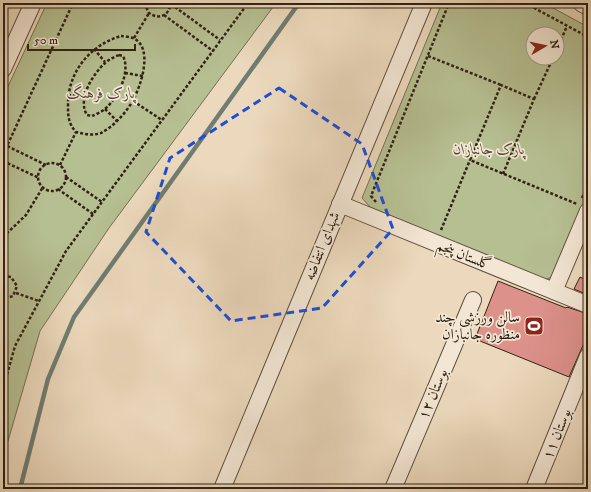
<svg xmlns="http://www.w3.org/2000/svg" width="591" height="492" font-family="'IM FELL DW Pica',Amiri,serif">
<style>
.green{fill:#b6bf92;stroke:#737052;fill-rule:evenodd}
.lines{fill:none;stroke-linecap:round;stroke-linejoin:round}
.stream{stroke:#6f7d72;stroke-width:4.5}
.building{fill:#dd918b;stroke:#302213}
.minor-casing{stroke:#5f503e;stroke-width:18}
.path{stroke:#302213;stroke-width:2.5;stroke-dasharray:3 2;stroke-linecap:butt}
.minor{stroke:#f3e6d4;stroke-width:16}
.marked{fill:none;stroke:#1d4ed8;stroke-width:3;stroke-dasharray:8 5;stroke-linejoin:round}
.labels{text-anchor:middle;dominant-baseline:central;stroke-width:3.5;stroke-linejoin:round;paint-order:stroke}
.park-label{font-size:15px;font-style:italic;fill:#524933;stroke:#f3e6d4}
.street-label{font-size:15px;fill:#302213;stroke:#f3e6d4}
.poi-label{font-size:15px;fill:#302213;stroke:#f3e6d4;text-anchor:end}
</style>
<rect width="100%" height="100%" fill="#ecd9bd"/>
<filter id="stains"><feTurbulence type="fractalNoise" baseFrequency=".005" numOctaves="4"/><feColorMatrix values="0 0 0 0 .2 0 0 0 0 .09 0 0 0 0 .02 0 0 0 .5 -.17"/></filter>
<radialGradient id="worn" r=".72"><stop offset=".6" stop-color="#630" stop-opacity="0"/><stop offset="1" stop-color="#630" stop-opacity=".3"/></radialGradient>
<g class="green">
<path d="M47,3H276L109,228L40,331L3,458V97Z"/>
<path d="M442,3H544L588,27V195L553,277L543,280L370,207L362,198ZM533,34H557V58H533Z"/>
</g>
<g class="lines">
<path class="stream" d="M20,489L48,379L74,317L299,3"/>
</g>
<g class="building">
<path d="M580,277L588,281V295L574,289Z"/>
<path d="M498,281L566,308L567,307L588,314V334L569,377L475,339Z"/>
</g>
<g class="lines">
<defs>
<g id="minor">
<path d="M581,3L588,7"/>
<path d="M3,69L33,3"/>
<path d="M340,204L588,305"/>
<path d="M554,291L588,211"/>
<path d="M222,489L424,3"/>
<path d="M393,489L473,300"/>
<path d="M534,489L588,356"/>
</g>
</defs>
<use href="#minor" class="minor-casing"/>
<g class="path">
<path d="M144,3L149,13C159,20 169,16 171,3"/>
<path d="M525,3L588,37"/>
<path d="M171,4L220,40"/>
<path d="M164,15L213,51"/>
<path d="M121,36C124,36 129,37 133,38C154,47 141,86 133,100C127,112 113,127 101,133C93,136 84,134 76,132C68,123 68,116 68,104C68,72 90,45 121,36Z"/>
<path d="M134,38L149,13"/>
<path d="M94,49L105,62"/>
<path d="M557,49L567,26"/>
<path d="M119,55L123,56C131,72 118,97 106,108C102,112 96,114 92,116L87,115C77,99 93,74 105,63C108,60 114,57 119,55Z"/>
<path d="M428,56L501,85"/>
<path d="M125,73L143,76"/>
<path d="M68,95L85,96"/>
<path d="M534,99L553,58"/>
<path d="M133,101L162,120"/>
<path d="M105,109L117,121"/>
<path d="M3,161L39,178"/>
<circle cx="52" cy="177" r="14"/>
<path d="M46,165L7,146L73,3"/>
<path d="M60,165L76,132"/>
<path d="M503,174L534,99L501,85L470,160L577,204"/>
<path d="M66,177L102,202"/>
<path d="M58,189L93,214"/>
<path d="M582,198L588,184"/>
<path d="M376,202L371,196L449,3"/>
<path d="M441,230L470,160"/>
<path d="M3,237L26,215L43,187"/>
<path d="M3,276L11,277L17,286L13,296L3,299"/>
<path d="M16,293L39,301"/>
<path d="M3,389L15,346L66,251L248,3"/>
</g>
<use href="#minor" class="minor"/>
</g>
<path class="marked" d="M279,88L362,144L393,229L322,308L231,321L146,232L170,158Z"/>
<defs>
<symbol id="stadium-square" viewBox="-11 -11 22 22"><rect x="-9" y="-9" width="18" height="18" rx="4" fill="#8f2418" stroke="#f3e6d4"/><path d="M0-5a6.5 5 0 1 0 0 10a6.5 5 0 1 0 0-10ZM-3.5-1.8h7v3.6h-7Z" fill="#fff"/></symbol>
</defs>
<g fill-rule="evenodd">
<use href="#stadium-square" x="523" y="315" width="22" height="22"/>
</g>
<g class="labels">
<g class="park-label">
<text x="101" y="93">پارک فرهنگ</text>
<text x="489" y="149">پارک جانبازان</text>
</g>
<g class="street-label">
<text transform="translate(322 246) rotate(-68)">شهدای انتفاضه</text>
<text transform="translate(464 255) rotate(22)">گلستان پنجم</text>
<text transform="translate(433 394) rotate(-67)">بوستان ۱۲</text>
<text transform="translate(557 434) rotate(-68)">بوستان ۱۱</text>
</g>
<g class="poi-label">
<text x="520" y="317">سالن ورزشی چند<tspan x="520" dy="17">منظوره جانبازان</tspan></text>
</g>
</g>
<rect width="591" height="492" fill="none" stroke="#ecd9bd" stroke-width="16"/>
<rect x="4" y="4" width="583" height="484" fill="none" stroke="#302213" stroke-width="2"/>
<rect x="8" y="8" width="575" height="476" fill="none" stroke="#302213"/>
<g transform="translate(545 46) rotate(81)"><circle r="19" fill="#f3e6d4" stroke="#a59887"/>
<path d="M0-3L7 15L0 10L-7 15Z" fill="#8f2418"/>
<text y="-6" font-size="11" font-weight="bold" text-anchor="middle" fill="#302213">N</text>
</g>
<path d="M28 44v6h107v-6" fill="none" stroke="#302213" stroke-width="2"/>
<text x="34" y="44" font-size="12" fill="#302213" stroke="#f3e6d4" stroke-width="3" paint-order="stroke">50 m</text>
<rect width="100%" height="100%" filter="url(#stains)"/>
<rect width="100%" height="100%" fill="url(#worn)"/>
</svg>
